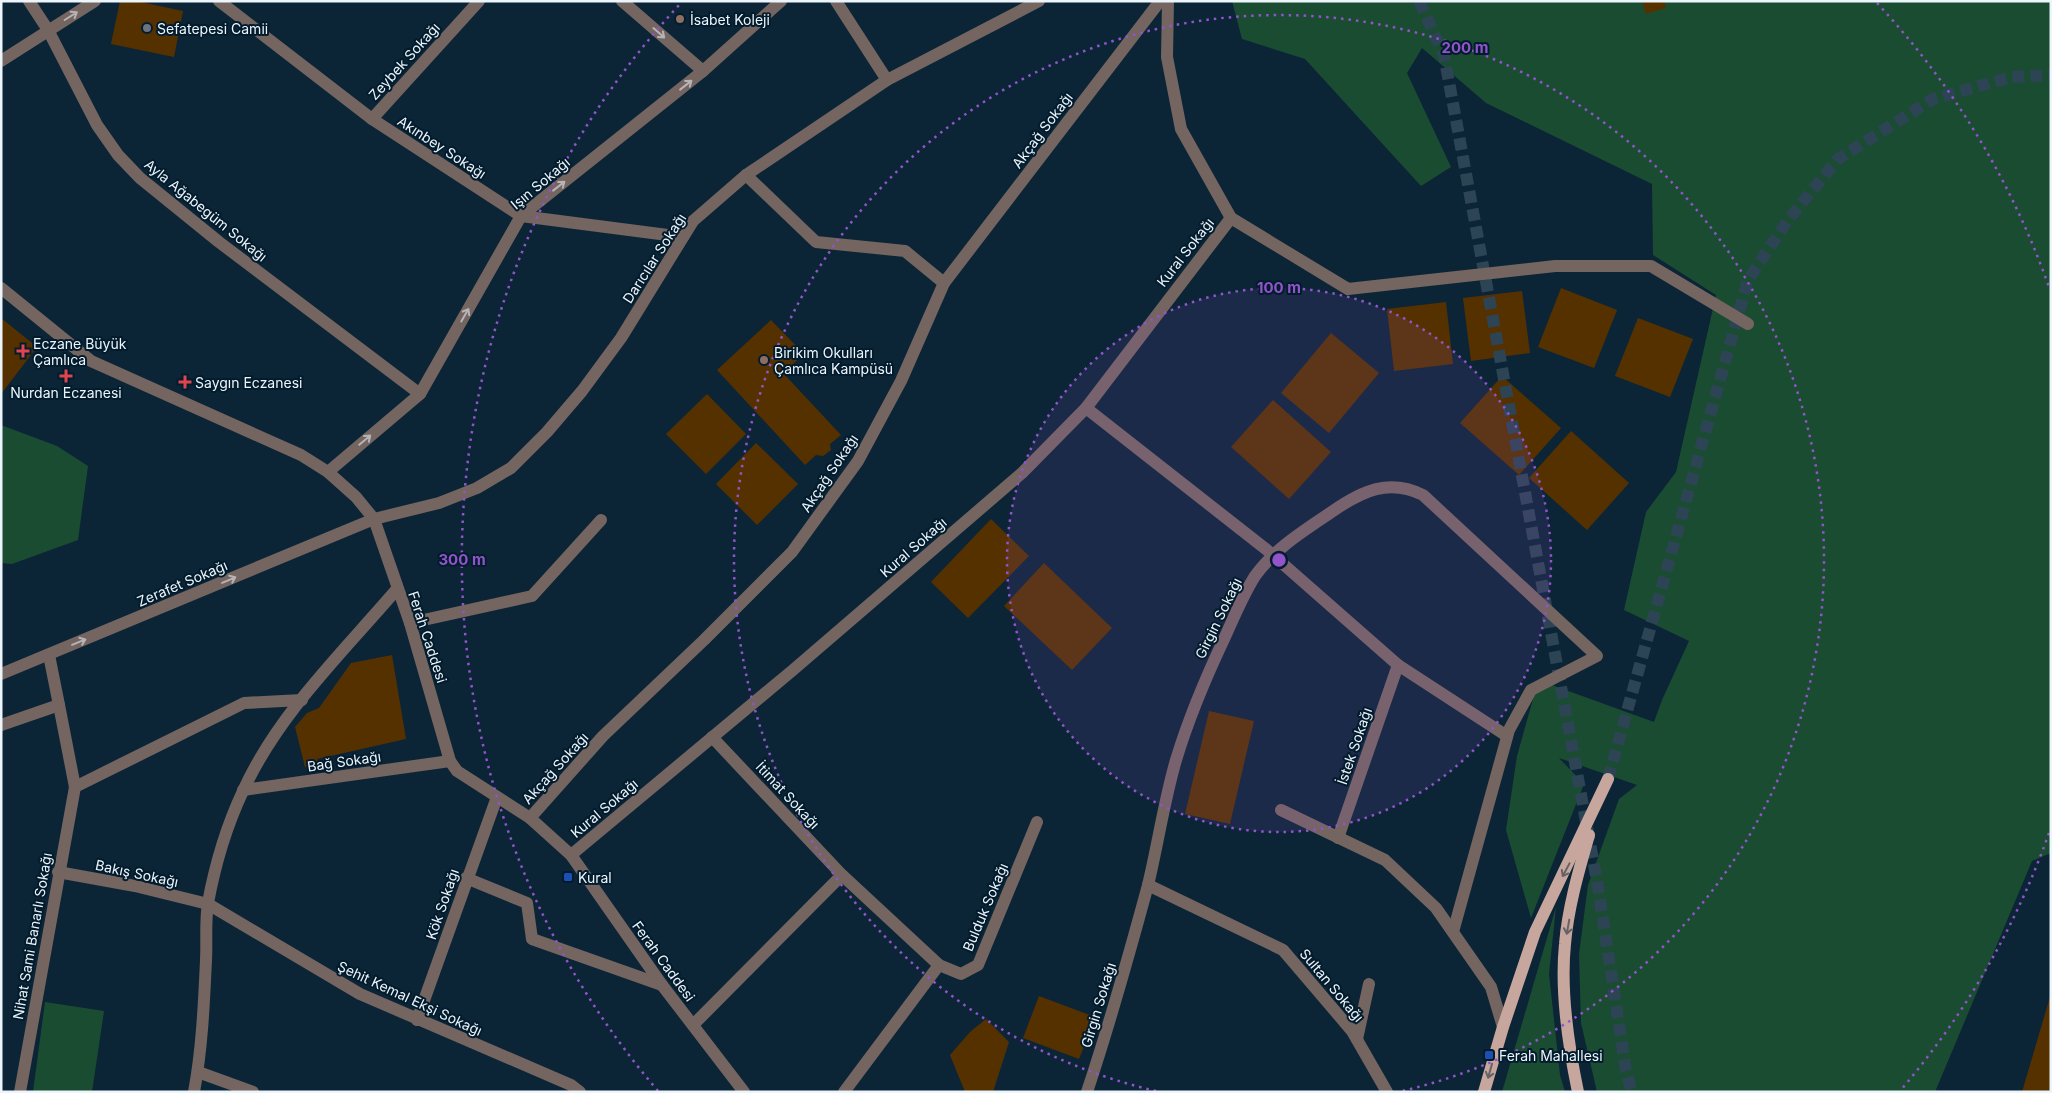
<svg xmlns="http://www.w3.org/2000/svg" width="2052" height="1093" font-family="Inter,sans-serif">
<style>
.green{fill:#1a4c32}
.building{fill:#563100}
.lines{fill:none;stroke-linecap:round;stroke-linejoin:round}
.major-tunnel{stroke:#2d4455;stroke-width:12;stroke-dasharray:12 6;stroke-linecap:butt}
.minor{stroke:#746560;stroke-width:12}
.major{stroke:#c7a79d;stroke-width:12}
.oneway{stroke:#b6b4b6}
.oneway2{stroke:#656265}
.ring{fill:none;stroke:#9254cb;stroke-width:2.5;stroke-dasharray:2.5 5}
.education-dot{fill:#8d6e63;stroke:#031c2d;stroke-width:2}
.worship-dot{fill:#6b7280;stroke:#031c2d;stroke-width:2}
.health-dot{fill:#e0444e;stroke:#031c2d;stroke-width:2}
.transit-dot{fill:#1a4fb4;stroke:#031c2d;stroke-width:2}
.labels{text-anchor:middle;dominant-baseline:central;stroke-width:4;stroke-linejoin:round;paint-order:stroke}
.poi-label{font-size:14px;fill:#ecf5fc;stroke:#031c2d;text-anchor:start}
.street-label{font-size:14px;fill:#ecf5fc;stroke:#031c2d}
.centre{fill:#9254cb;stroke:#031c2d;stroke-width:2.5}
.ring-label{font-size:15px;text-anchor:middle;font-weight:bold;fill:#9254cb;stroke:#031c2d;stroke-width:4;stroke-linejoin:round;paint-order:stroke}
</style>
<rect width="100%" height="100%" fill="#0b2537"/>
<g class="green">
<path d="M1232,1H2051V853L2032,861L1935,1092H1597L1581,1023L1579,954L1588,885L1619,799L1637,785L1559,758L1584,784L1531,918L1506,830L1517,756L1535,692L1549,684L1654,722L1662,700L1689,641L1624,610L1646,512L1676,472L1716,295L1653,255L1652,184L1486,103L1422,48L1407,73L1451,167L1421,186L1305,59L1242,39Z"/>
<path d="M1,425L57,446L88,466L78,540L12,564L1,563Z"/>
<path d="M1556,907L1549,974L1560,1075L1565,1092H1502Z"/>
<path d="M45,1002L104,1011L92,1092H33Z"/>
</g>
<g class="building">
<path d="M120,1H136L183,11L174,57L111,44Z"/>
<path d="M1642,1H1664L1666,8L1646,14Z"/>
<path d="M1561,288L1617,310L1594,368L1538,347Z"/>
<path d="M1522,291L1530,353L1471,361L1463,298Z"/>
<path d="M1446,302L1453,364L1394,371L1387,309Z"/>
<path d="M1,318L37,347L1,394Z"/>
<path d="M1638,318L1693,339L1670,397L1615,376Z"/>
<path d="M771,320L804,354L783,373L841,435L830,444L831,450L823,456L816,455L805,465L717,370Z"/>
<path d="M1331,333L1379,373L1329,433L1281,393Z"/>
<path d="M1502,376L1561,428L1519,475L1460,423Z"/>
<path d="M707,394L746,434L706,474L666,434Z"/>
<path d="M1273,400L1331,452L1289,499L1231,447Z"/>
<path d="M1571,431L1629,483L1587,530L1529,478Z"/>
<path d="M756,443L798,484L757,525L716,484Z"/>
<path d="M991,519L1029,556L968,618L931,582Z"/>
<path d="M1044,563L1112,628L1072,670L1004,606Z"/>
<path d="M392,655L406,739L317,759L319,763L305,767L295,727L307,713L319,708L351,663Z"/>
<path d="M1209,711L1254,721L1230,824L1185,814Z"/>
<path d="M1039,996L1095,1017L1079,1059L1023,1038Z"/>
<path d="M2050,997L2051,1092H2022Z"/>
<path d="M986,1019L1009,1042L993,1092H965L950,1055L970,1032Z"/>
</g>
<g class="lines">
<g class="major-tunnel">
<path d="M1419,1L1444,55L1597,881L1626,1071L1632,1092"/>
<path d="M1608,779L1748,280L1788,220L1838,159L1933,99L2012,77L2051,75"/>
</g>
<g class="minor">
<path d="M29,1L48,30L97,125L118,155L140,178L219,242L420,394"/>
<path d="M219,1L372,119L521,216L683,237"/>
<path d="M622,1L703,71"/>
<path d="M836,1L887,80"/>
<path d="M1168,1L1167,57L1181,129L1231,218L1348,289L1555,266H1651L1748,324"/>
<path d="M1,61L95,1"/>
<path d="M372,119L479,1"/>
<path d="M746,175L816,242L905,251L944,283"/>
<path d="M1,288L91,361L301,455L328,472L356,497L374,519L410,623L450,761L457,771L530,818L571,855L662,985L744,1092"/>
<path d="M1086,408L1267,550L1398,665L1507,736"/>
<path d="M328,472L420,394L521,216L703,71L781,1"/>
<path d="M410,623L532,596L601,520"/>
<path d="M1,674L374,519L439,503L477,488L511,468L547,432L582,391L621,338L693,221L746,175L887,80L1039,1"/>
<path d="M59,705L75,787"/>
<path d="M1,725L59,705L49,655"/>
<path d="M712,737L842,875"/>
<path d="M243,790L450,761"/>
<path d="M1281,810L1385,860L1436,908L1491,987L1503,1027"/>
<path d="M530,818L603,736L704,640L792,552L858,461L901,381L944,283L1160,1"/>
<path d="M1338,838L1398,665"/>
<path d="M571,855L793,670L1022,473L1086,408L1231,218"/>
<path d="M58,872L135,886L208,904L360,994L571,1085L580,1092"/>
<path d="M466,878L527,903L532,939L662,985"/>
<path d="M1148,885L1283,950L1352,1031L1387,1092"/>
<path d="M939,965L961,974L978,965L1037,822"/>
<path d="M417,1020L497,797"/>
<path d="M693,1025L842,875L939,965L844,1092"/>
<path d="M1357,1039L1369,984"/>
<path d="M198,1072L253,1092"/>
<path d="M20,1092L75,787L244,703L302,700"/>
<path d="M194,1092C202,1049 204,1004 206,960C207,941 205,921 208,903C215,865 227,825 243,791C278,714 343,652 397,589"/>
<path d="M1087,1092C1110,1023 1129,955 1148,885C1158,844 1164,801 1176,760C1189,717 1206,677 1225,637C1234,617 1243,595 1255,576C1275,548 1305,530 1333,511C1362,491 1389,478 1423,495L1597,656L1531,690L1509,730L1453,932"/>
</g>
<g class="major">
<path d="M1484,1092L1503,1027L1535,932L1608,779"/>
<path d="M1578,1092C1568,1044 1560,992 1565,944C1568,907 1579,870 1589,835"/>
</g>
</g>
<defs><path id="oneway-shaft" d="M-6 0H5M1.5-3L5.5 0L1.5 3" fill="none" stroke-width="1.6" stroke-linecap="round" stroke-linejoin="round" transform="scale(1.25)"/></defs>
<g class="oneway">
<use href="#oneway-shaft" transform="translate(71 16) rotate(-32)"/>
<use href="#oneway-shaft" transform="translate(659 33) rotate(41)"/>
<use href="#oneway-shaft" transform="translate(686 85) rotate(-38)"/>
<use href="#oneway-shaft" transform="translate(559 186) rotate(-38)"/>
<use href="#oneway-shaft" transform="translate(465 315) rotate(-60)"/>
<use href="#oneway-shaft" transform="translate(365 440) rotate(-40)"/>
<use href="#oneway-shaft" transform="translate(229 580) rotate(-23)"/>
<use href="#oneway-shaft" transform="translate(79 642) rotate(-22)"/>
</g>
<g class="oneway2">
<use href="#oneway-shaft" transform="translate(1566 870) rotate(118)"/>
<use href="#oneway-shaft" transform="translate(1568 927) rotate(100)"/>
<use href="#oneway-shaft" transform="translate(1490 1071) rotate(106)"/>
</g>
<circle cx="1279" cy="560" r="272" fill="#9254cb" fill-opacity=".12"/>
<g class="ring">
<circle cx="1279" cy="560" r="272"/>
<path d="M1156 1091A545 545 0 1 1 1402 1091"/>
<path d="M2049 833A817 817 0 0 1 1900 1091M658 1091A817 817 0 0 1 681 3M1877 3A817 817 0 0 1 2049 287"/>
</g>
<g class="education-dot">
<circle cx="680" cy="19" r="5"/>
<circle cx="764" cy="360" r="5"/>
</g>
<circle class="worship-dot" cx="147" cy="28" r="5"/>
<g class="health-dot">
<path d="M20.5 343.5h5v5h5v5h-5v5h-5v-5h-5v-5h5z"/>
<path d="M63.5 368.5h5v5h5v5h-5v5h-5v-5h-5v-5h5z"/>
<path d="M182.5 374.5h5v5h5v5h-5v5h-5v-5h-5v-5h5z"/>
</g>
<g class="transit-dot">
<rect x="563" y="872" width="10" height="10" rx="2.5"/>
<rect x="1484" y="1050" width="10" height="10" rx="2.5"/>
</g>
<g class="labels">
<g class="poi-label">
<text x="690" y="19">İsabet Koleji</text>
<text x="157" y="28">Sefatepesi Camii</text>
<text x="33" y="343">Eczane Büyük<tspan x="33" dy="16">Çamlıca</tspan></text>
<text x="774" y="352">Birikim Okulları<tspan x="774" dy="16">Çamlıca Kampüsü</tspan></text>
<text x="195" y="382">Saygın Eczanesi</text>
<text x="66" y="392" text-anchor="middle">Nurdan Eczanesi</text>
<text x="578" y="877">Kural</text>
<text x="1499" y="1055">Ferah Mahallesi</text>
</g>
<g class="street-label">
<text transform="translate(404 61) rotate(-48)">Zeybek Sokağı</text>
<text transform="translate(1042 130) rotate(-53)">Akçağ Sokağı</text>
<text transform="translate(442 147) rotate(33)">Akınbey Sokağı</text>
<text transform="translate(540 183) rotate(-40)">Işın Sokağı</text>
<text transform="translate(206 210) rotate(39)">Ayla Ağabegüm Sokağı</text>
<text transform="translate(1185 252) rotate(-52)">Kural Sokağı</text>
<text transform="translate(654 258) rotate(-57)">Darıcılar Sokağı</text>
<text transform="translate(829 473) rotate(-56)">Akçağ Sokağı</text>
<text transform="translate(913 547) rotate(-41)">Kural Sokağı</text>
<text transform="translate(182 583) rotate(-23)">Zerafet Sokağı</text>
<text transform="translate(1218 618) rotate(-64)">Girgin Sokağı</text>
<text transform="translate(428 637) rotate(72)">Ferah Caddesi</text>
<text transform="translate(1354 746) rotate(-71)">İstek Sokağı</text>
<text transform="translate(344 761) rotate(-8)">Bağ Sokağı</text>
<text transform="translate(555 768) rotate(-48)">Akçağ Sokağı</text>
<text transform="translate(788 795) rotate(47)">İtimat Sokağı</text>
<text transform="translate(604 808) rotate(-40)">Kural Sokağı</text>
<text transform="translate(137 873) rotate(12)">Bakış Sokağı</text>
<text transform="translate(442 904) rotate(-71)">Kök Sokağı</text>
<text transform="translate(985 907) rotate(-67)">Bulduk Sokağı</text>
<text transform="translate(32 936) rotate(-80)">Nihat Sami Banarlı Sokağı</text>
<text transform="translate(664 961) rotate(54)">Ferah Caddesi</text>
<text transform="translate(1332 985) rotate(50)">Sultan Sokağı</text>
<text transform="translate(410 998) rotate(25)">Şehit Kemal Ekşi Sokağı</text>
<text transform="translate(1098 1005) rotate(-73)">Girgin Sokağı</text>
</g>
</g>
<circle cx="1279" cy="560" r="8" class="centre"/>
<g class="ring-label">
<text x="1465" y="53">200 m</text>
<text x="1279" y="293">100 m</text>
<text x="462" y="565">300 m</text>
</g>
<rect width="2052" height="1093" fill="none" stroke="#ecf5fc" stroke-width="5"/>
</svg>
